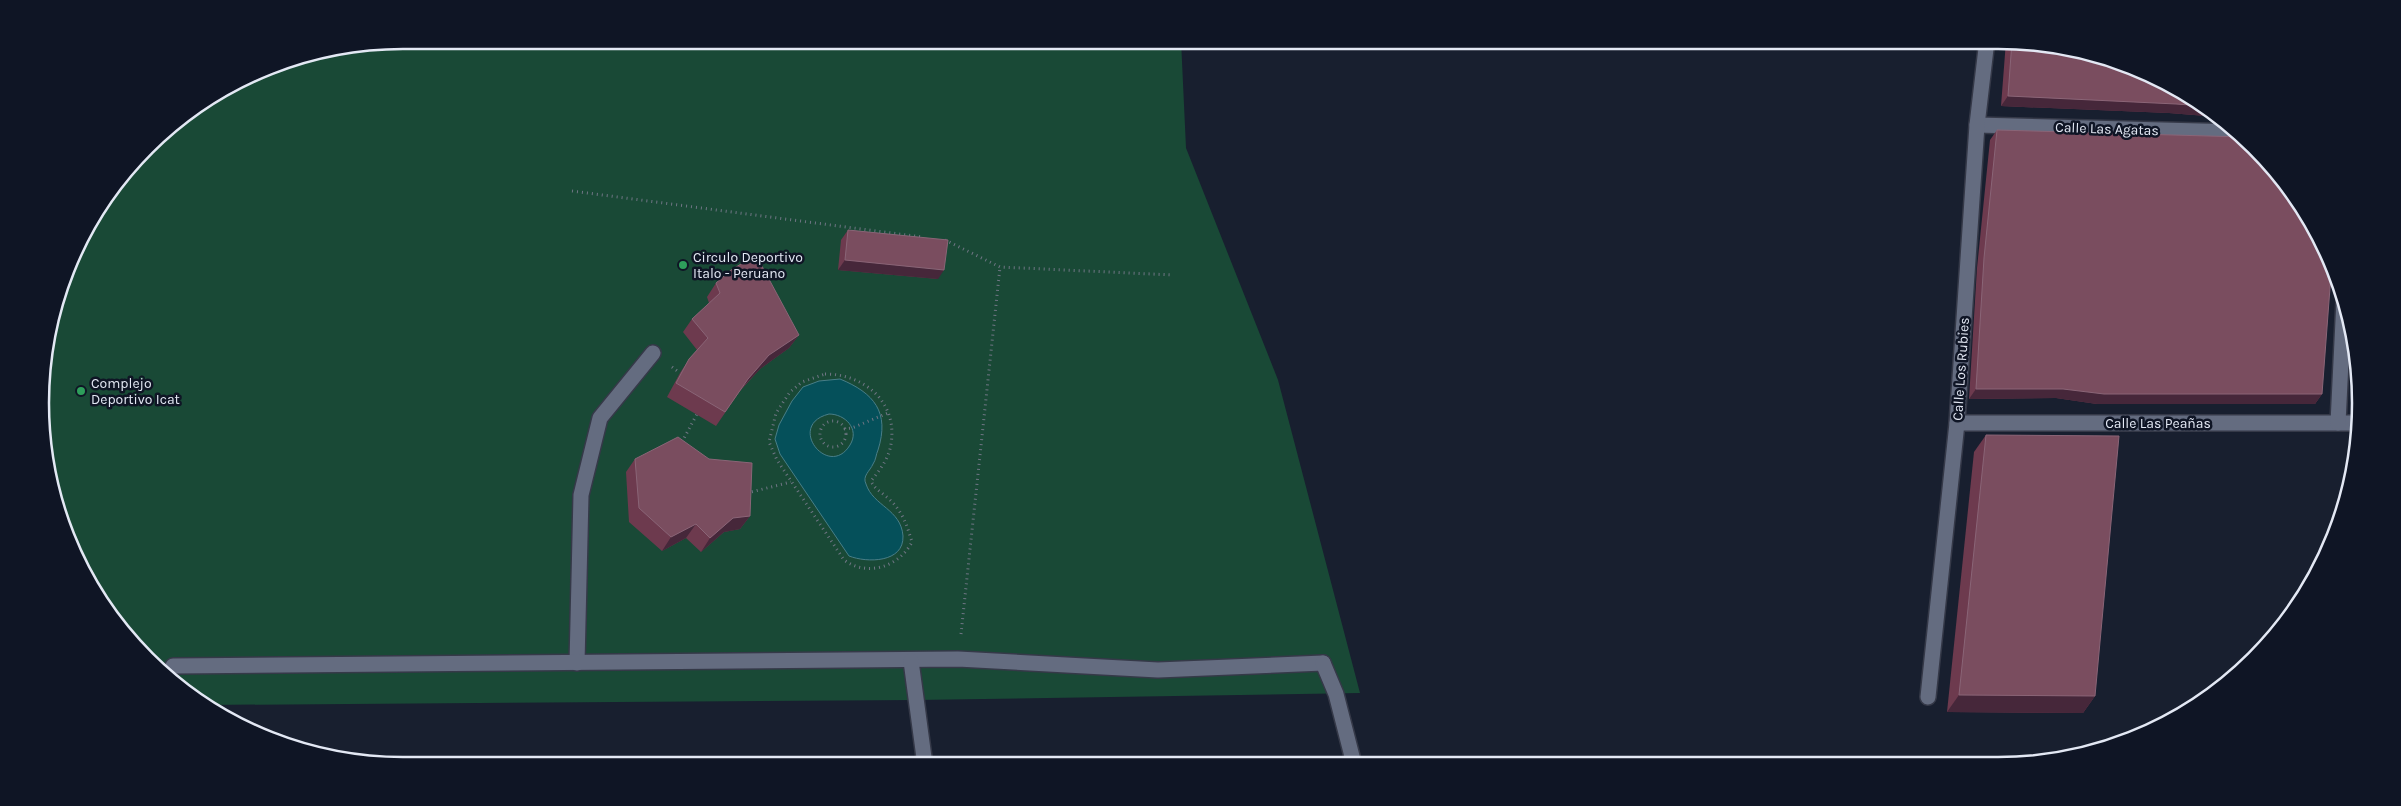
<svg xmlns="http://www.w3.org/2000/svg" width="2401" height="806" font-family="Karla,sans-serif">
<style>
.green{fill:#194936}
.water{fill:#05505a;stroke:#487e88;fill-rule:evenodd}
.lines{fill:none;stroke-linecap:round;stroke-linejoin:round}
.lane-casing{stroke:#353948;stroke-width:18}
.street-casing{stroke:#353948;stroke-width:18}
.path{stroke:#707685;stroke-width:3;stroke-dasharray:1 4;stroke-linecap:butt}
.lane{stroke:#646c80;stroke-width:15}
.street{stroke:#646c80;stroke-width:15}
.wall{fill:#6d3a4e}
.shaded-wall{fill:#46273a}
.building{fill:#7a4d5f;stroke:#8a6577}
.leisure-dot{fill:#2e9e5b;stroke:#0f1525;stroke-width:2}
.labels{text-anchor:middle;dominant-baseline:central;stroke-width:5;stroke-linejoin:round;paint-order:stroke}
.street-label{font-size:14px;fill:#e3e8f4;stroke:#0f1525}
.poi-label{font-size:14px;fill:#e3e8f4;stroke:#0f1525;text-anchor:start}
.rim{fill:none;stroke:#e3e8f4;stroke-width:2.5}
</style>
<rect width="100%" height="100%" fill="#181f2f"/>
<path class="green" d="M403,40H1181L1186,148L1278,380L1360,693L916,700L201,705L147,660L101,605L52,497L41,427L43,356L78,242L115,182L163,130L264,68L332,47Z"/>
<path class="water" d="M840,379C874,393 890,412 878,450C876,454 876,460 873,464C870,471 862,476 866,484C873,506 901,509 903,536C904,563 867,563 849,556L780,454L775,439L779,425L792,401L803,387L819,381ZM829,414C845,414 860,429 850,445C829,480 785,425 829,414Z"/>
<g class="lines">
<defs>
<g id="lane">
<path d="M577,663L581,495L600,418L653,353"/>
<path d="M173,666L958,659L1158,670L1323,663"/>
</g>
<g id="street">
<path d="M1977,125L2237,132"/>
<path d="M1957,423H2359"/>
<path d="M2338,423L2344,300"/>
<path d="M911,661L925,765"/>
<path d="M1323,663L1336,694L1354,764"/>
<path d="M1928,697L1957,423L1977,125L1987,40"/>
</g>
</defs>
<use href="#lane" class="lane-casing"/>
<use href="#street" class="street-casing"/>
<g class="path">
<path d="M572,191L922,237"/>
<path d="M945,240L1000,267L1173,275"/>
<path d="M672,367L680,373"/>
<path d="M825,374C864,374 898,402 891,444C889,458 880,470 871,481C875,490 883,493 890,500C903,512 907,526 912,542C899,567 867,577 844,560L777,460L769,442L776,413L790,392L802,382Z"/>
<circle cx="833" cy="434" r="13"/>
<path d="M844,429L852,428L888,413"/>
<path d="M682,442L697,414"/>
<path d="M747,493L791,482"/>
<path d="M961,634L1000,267"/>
</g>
<use href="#lane" class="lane"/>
<use href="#street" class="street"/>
</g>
<g class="wall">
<path d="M2006,41L2069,47L2200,101L2219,117L2169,113L2001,106Z"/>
<path d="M1997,130L2322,394L2315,404H2097L2056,398L1969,399L1977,268L1990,140Z"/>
<path d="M848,230L938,279L838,270L841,240Z"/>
<path d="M716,283L799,335L789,348L760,369L740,391L716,426L667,397L680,373L689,359L697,350L683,332L692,319L709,303L707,297Z"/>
<path d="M1986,435L2095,696L2083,713L1947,712L1974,452Z"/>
<path d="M635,459L750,516L740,529L724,532L701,552L686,538L662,551L629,522L626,472Z"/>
</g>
<g class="shaded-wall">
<path d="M2008,96L2176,104L2205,106L2219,117L2169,113L2001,106Z"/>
<path d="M845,260L944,270L938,279L838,270Z"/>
<path d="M799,335L789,348L760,369L738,392L748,379L769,355Z"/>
<path d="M1976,389H2063L2322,394L2315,404H2097L2056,398L1969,399Z"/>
<path d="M750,516L740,529L724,532L701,552L710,538L733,518Z"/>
<path d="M696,524L686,538L662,551L671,537Z"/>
<path d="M1959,695L2095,696L2083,713L1947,712Z"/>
</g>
<g class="building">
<path d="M2012,41L2069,47L2137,68L2200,101L2205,106L2176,104L2008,96Z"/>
<path d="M1997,130L2243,137L2255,147L2300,202L2332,261L2322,394H2104L2063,389H1976L1984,258Z"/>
<path d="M848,230L948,240L944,270L845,260Z"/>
<path d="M756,255L799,335L769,355L748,379L725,412L676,383L689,359L708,338L692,319L720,293L716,283L731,270Z"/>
<path d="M1986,435L2119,436L2095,696L1959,695Z"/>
<path d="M678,437L709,459L752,463L750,516L733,518L710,538L696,524L671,537L639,508L635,459Z"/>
</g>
<g class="leisure-dot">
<circle cx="683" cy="265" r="5"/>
<circle cx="81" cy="391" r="5"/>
</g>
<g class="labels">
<g class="street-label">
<text transform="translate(2107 129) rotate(2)">Calle Las Agatas</text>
<text transform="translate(1961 369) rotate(-86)">Calle Los Rubies</text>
<text x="2158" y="423">Calle Las Peañas</text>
</g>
<g class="poi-label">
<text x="693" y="257">Circulo Deportivo<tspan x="693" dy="16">Italo - Peruano</tspan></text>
<text x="91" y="383">Complejo<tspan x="91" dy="16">Deportivo Icat</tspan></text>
</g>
</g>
<path d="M0 0H2401V806H0ZM403 49H1998A354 354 0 0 1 2352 403V403A354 354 0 0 1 1998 757H403A354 354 0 0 1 49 403V403A354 354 0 0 1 403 49Z" fill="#0f1525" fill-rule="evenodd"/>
<path class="rim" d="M403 49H1998A354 354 0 0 1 2352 403V403A354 354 0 0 1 1998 757H403A354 354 0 0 1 49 403V403A354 354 0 0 1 403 49Z"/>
</svg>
